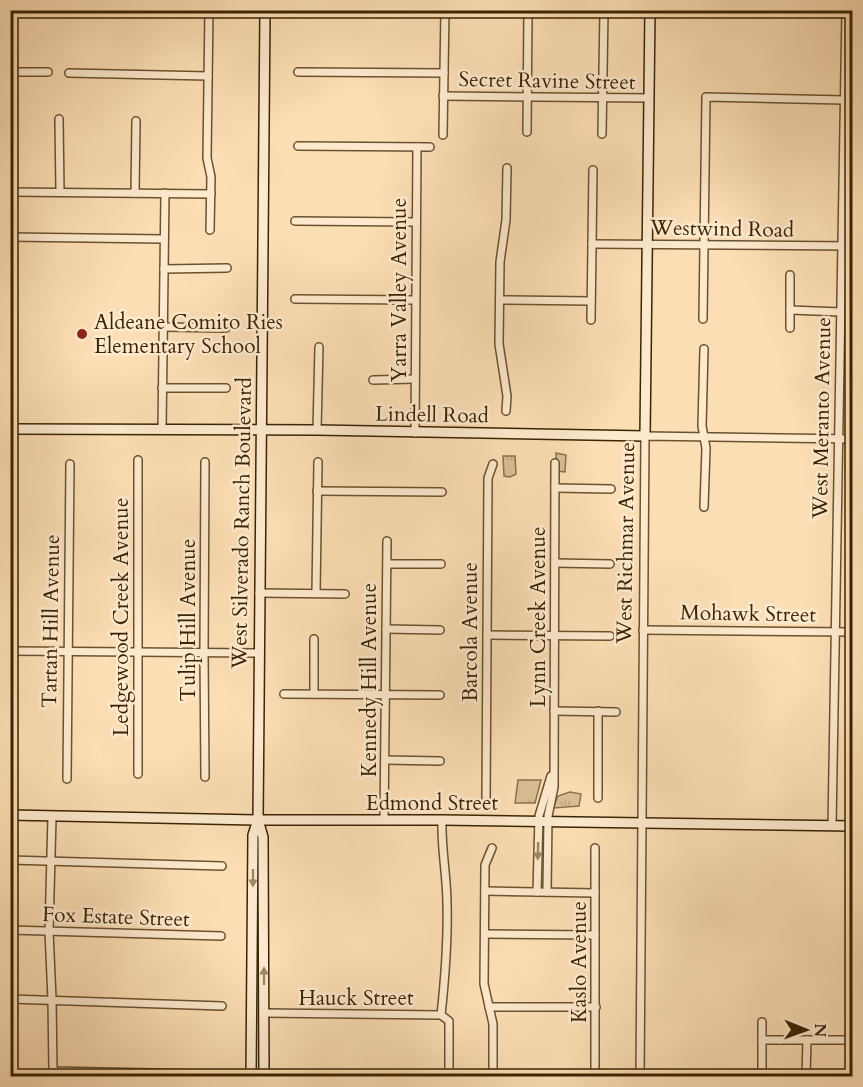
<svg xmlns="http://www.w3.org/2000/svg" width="863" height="1087" font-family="Cardo,serif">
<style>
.grass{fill:url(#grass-tufts);stroke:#8b714c;stroke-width:1.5}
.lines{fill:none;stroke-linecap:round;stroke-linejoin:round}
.street-casing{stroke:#6b522e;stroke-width:10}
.secondary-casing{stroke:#3b2402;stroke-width:12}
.street{stroke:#fdeace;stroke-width:7}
.secondary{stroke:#fdeace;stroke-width:9}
.oneway{fill:#9c8768}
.poi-dot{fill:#8f2418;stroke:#fdeace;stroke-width:2}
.labels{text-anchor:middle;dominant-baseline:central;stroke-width:5;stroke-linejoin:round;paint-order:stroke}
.street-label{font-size:21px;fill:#3b2402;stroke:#fdeace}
.poi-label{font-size:21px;fill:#3b2402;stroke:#fdeace;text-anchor:start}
</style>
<defs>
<pattern id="grass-tufts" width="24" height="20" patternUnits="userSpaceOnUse" patternTransform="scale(1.5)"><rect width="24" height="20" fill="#dbbe96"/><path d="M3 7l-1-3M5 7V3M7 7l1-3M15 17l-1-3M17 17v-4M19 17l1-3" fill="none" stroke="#bda380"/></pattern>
</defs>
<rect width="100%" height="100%" fill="#fcdeb4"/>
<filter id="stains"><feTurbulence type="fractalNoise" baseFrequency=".00333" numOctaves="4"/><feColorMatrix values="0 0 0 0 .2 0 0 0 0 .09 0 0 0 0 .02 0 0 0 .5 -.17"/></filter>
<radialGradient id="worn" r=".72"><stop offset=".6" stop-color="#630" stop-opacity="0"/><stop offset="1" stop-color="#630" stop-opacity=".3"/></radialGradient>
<g class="grass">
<path d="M556,453L566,455L565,472L557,471Z"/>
<path d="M503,456H515L516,474L510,477L504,476Z"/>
<path d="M518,780H541L535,803H515Z"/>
<path d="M570,792L581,794L579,806L553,808L558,796Z"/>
</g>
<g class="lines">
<defs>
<g id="street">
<path d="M209,10L207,158L211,177L210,230"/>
<path d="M10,72H48"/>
<path d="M298,72L444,73"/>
<path d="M69,73L208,76"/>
<path d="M443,96L649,98"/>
<path d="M59,119L60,192"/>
<path d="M527,132L528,10"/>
<path d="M602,134L604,10"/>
<path d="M443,135L445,10"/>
<path d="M298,146L430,147"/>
<path d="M10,192L211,194"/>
<path d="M135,193L136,121"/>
<path d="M295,221L416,222"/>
<path d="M10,237L164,239"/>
<path d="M592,244L852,246"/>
<path d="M164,269L227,268"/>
<path d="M295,299L415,300"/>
<path d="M500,300L591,301"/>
<path d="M790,310L841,312"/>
<path d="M703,319L706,97L844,100"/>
<path d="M591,320L593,170"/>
<path d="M163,327L226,328"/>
<path d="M790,328V275"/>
<path d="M704,349L702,426L706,448L704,507"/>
<path d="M373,380L415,379"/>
<path d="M162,388H226"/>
<path d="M506,411L507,396L499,344L500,262L506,220L507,168"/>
<path d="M162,430L165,193"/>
<path d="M317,430L319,347"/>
<path d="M415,433L417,147"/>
<path d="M555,488L611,489"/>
<path d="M317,491L442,492"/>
<path d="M555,563L610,564"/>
<path d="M387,564H441"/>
<path d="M259,593L345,594"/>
<path d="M316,593L318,462"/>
<path d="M386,629L440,630"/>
<path d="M643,630L852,632"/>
<path d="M487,635L610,636"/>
<path d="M10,651L259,653"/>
<path d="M284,694L440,695"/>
<path d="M314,694V639"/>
<path d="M554,711L616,712"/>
<path d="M385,760L440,761"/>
<path d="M138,774V460"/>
<path d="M205,777L204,653L205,462"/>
<path d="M67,779L70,464"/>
<path d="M598,798V711"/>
<path d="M486,801L488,478L493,464"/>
<path d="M52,817L49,931L52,999L53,1071L251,1075"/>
<path d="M384,820L387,541"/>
<path d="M832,826L846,10"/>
<path d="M492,848L485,865L484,984L493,1024V1076"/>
<path d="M10,860L222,866"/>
<path d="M485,891L595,893"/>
<path d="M537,892L539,816L551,776"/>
<path d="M547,892L548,816L554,787L555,463"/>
<path d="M10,930L221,936"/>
<path d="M485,934L595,935"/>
<path d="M10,999L222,1006"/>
<path d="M489,1007H596"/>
<path d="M264,1013L441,1015L449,1021V1076"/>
<path d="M441,1015C445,978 448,941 447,904C447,876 441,848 442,820"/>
<path d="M762,1040H852"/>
<path d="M595,1076V848"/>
<path d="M640,1076L645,436L852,439"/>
<path d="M762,1076V1022"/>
<path d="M806,1076L807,1040"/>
<path d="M851,1076L852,1040"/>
</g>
<g id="secondary">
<path d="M10,429L317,430L645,436L650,10"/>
<path d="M10,815L258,820H442L852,826"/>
<path d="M251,1076L253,835L258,820"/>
<path d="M264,1076L263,837L258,820L265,10"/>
</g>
</defs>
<use href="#street" class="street-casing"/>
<use href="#secondary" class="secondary-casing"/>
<use href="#street" class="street"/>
<use href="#secondary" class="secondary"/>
</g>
<defs><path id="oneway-solid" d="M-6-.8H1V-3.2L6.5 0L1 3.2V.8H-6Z" transform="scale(1.5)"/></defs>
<g class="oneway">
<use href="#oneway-solid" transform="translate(538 851) rotate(91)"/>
<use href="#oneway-solid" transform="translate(253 878) rotate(90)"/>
<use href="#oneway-solid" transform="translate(264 976) rotate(-90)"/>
</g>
<circle class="poi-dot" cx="82" cy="334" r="6"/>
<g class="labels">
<g class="street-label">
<text transform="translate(547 81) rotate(1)">Secret Ravine Street</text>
<text transform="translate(722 229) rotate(1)">Westwind Road</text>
<text transform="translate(399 290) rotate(-90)">Yarra Valley Avenue</text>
<text transform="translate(432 415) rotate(1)">Lindell Road</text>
<text transform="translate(822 418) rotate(-89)">West Meranto Avenue</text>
<text transform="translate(242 523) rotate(-89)">West Silverado Ranch Boulevard</text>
<text transform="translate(626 543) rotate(-89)">West Richmar Avenue</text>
<text transform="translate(748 614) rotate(1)">Mohawk Street</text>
<text transform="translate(121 617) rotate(-90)">Ledgewood Creek Avenue</text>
<text transform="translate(538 617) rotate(-90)">Lynn Creek Avenue</text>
<text transform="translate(188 620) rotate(-90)">Tulip Hill Avenue</text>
<text transform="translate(51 621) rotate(-89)">Tartan Hill Avenue</text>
<text transform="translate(470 632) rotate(-90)">Barcola Avenue</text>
<text transform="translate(369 680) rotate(-90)">Kennedy Hill Avenue</text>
<text x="432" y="803">Edmond Street</text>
<text transform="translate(116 917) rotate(2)">Fox Estate Street</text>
<text transform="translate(579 962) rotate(-90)">Kaslo Avenue</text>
<text x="356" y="998">Hauck Street</text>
</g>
<g class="poi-label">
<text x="94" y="322">Aldeane Comito Ries<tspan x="94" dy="24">Elementary School</tspan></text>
</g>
</g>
<rect width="863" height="1087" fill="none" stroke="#fcdeb4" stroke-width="36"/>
<rect x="12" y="12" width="839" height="1063" fill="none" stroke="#3b2402" stroke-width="3"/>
<rect x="18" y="18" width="827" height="1051" fill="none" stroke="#3b2402" stroke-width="1.5"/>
<g transform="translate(806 1030) rotate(91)" stroke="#fdeace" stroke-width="4.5" paint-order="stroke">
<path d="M0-4.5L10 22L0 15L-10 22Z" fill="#3b2402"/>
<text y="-9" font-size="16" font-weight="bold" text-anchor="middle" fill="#3b2402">N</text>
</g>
<rect width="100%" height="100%" filter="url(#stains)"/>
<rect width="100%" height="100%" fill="url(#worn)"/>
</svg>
